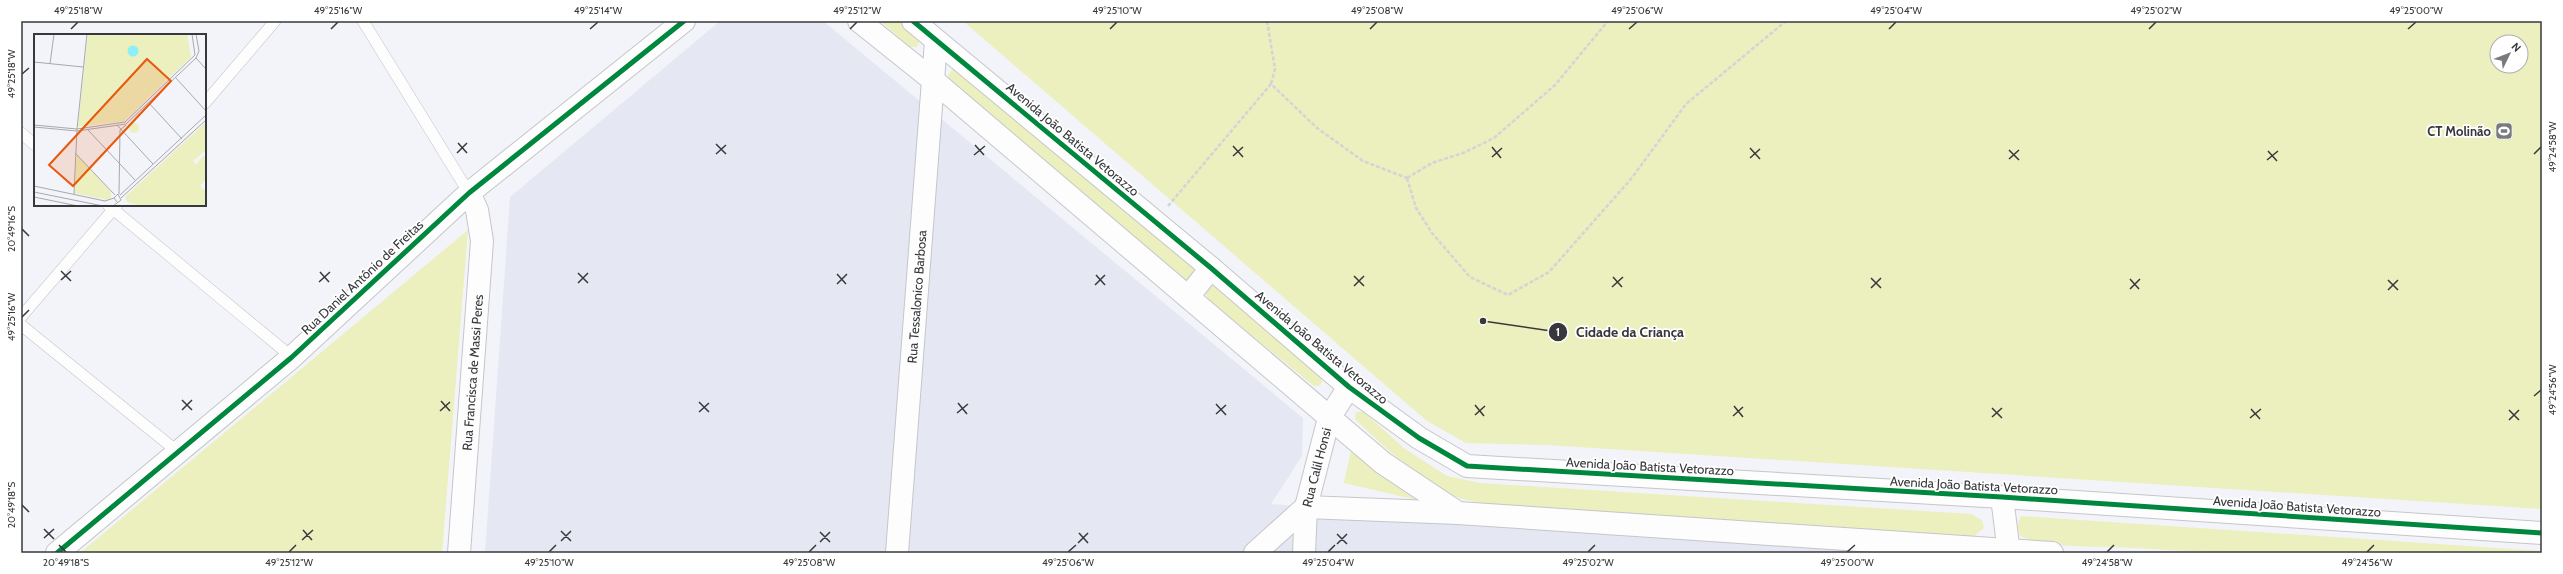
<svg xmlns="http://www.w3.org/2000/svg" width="2563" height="574" font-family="Cabin,sans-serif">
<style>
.built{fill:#e5e8f3}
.green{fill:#ecefbe;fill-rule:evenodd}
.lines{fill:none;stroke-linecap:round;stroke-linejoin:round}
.service-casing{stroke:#c5c6ca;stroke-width:12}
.minor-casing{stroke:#c5c6ca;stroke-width:24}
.path{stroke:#d4d4d6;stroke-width:2.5;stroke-dasharray:4 2;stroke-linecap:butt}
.service{stroke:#fdfdfe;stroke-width:11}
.minor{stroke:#fdfdfe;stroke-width:22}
.cycleway-casing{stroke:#fff;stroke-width:8}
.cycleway{stroke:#00873e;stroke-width:5}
.ticks{fill:none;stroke:#37383b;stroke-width:1.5}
.labels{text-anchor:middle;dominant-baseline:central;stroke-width:3.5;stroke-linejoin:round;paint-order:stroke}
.poi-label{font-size:13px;font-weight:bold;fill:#37383b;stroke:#fff;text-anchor:end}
.street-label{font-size:13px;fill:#37383b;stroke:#fff}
.inset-road{fill:none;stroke:#a8a9ad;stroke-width:1}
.view{fill:#e8590c;fill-opacity:0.15;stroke:#e8590c;stroke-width:2}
.inset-edge{fill:none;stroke:#37383b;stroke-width:2}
.leader{fill:none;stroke:#37383b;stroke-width:1.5}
.callout-dot{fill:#37383b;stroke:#fff;stroke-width:1.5}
.mark-label{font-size:12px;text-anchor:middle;font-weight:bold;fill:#fff}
.callout-label{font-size:14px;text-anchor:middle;font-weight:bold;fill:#37383b;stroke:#fff;stroke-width:3.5;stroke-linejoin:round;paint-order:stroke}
.neatline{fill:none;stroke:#37383b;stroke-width:1.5}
.ticks-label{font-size:10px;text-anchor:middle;fill:#37383b}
</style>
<rect width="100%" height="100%" fill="#f3f4f9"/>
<path class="built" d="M720,21H823L1303,418L1302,456L1271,504L1902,553H485L510,197Z"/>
<g class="green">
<path d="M880,21H900L919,37L920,41L917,47H910Z"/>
<path d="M963,21H2542V509L1547,445L1466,443L1427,421ZM2497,42H2521V66H2497Z"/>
<path d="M953,68L1196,270L1191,280L1186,281L950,82L948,76Z"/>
<path d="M468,230L442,553H80Z"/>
<path d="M1215,286L1322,375V382L1319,386H1314L1208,300L1206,293L1208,287Z"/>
<path d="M1356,412H1364L1405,449L1447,476L1480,483L1971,514L1982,520L1984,528L1973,537L1492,505C1481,503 1470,501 1459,498C1423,486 1383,445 1355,419Z"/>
<path d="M1352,445L1430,503L1344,483Z"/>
<path d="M2021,516L2542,551V553C2406,553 2269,557 2134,548C2099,546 2051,549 2020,536L2017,526Z"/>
</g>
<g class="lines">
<defs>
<g id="service">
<path d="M363,21L469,193"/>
<path d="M205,103L275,21"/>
<path d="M21,133L35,145"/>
<path d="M108,205L292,357"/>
<path d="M21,317L117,205"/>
<path d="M21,325L178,452"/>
</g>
<g id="minor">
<path d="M859,21L934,81L1383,463L1458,513L2052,553"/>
<path d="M913,21L1211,268L1349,387L1419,438L1467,466L2002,497L2542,533"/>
<path d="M1188,297L1211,268"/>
<path d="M2002,497L2009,553"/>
<path d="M57,553L292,357L469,193L684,21"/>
<path id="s1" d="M459,553L482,241L477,210L469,193"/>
<path id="s2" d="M897,553L936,41"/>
<path d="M1255,553L1306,507L1458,513"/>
<path id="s3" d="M1304,553L1306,507L1329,418L1349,387"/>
</g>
</defs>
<use href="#service" class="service-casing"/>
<use href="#minor" class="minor-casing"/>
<g class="path">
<path d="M1267,21L1275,69L1271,84"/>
<path d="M1407,178L1416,208L1432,233L1470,277L1508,295L1549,272L1631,179L1686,104L1786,21"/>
<path d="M1407,178L1432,163L1463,153L1494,138L1555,85L1608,21"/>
<path d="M1168,206L1271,84L1317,128L1363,161L1407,178"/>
</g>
<use href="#service" class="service"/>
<use href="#minor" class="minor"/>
<defs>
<g id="cycleway">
<path d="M913,21L1211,268L1349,387L1419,438L1467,466L2002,497L2542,533"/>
<path d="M57,553L292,357L469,193L684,21"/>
</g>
</defs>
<use href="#cycleway" class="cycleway-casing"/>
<use href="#cycleway" class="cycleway"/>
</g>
<path class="ticks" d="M71,29L78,22M331,29L338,22M590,29L598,22M850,29L857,22M1110,29L1117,22M1370,29L1377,22M1629,29L1637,22M1889,29L1896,22M2149,29L2156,22M2408,29L2416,22M22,74L29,68M458,143L467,153M716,144L726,154M975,145L984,155M1233,146L1243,157M1492,147L1501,158M1750,148L1760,159M2009,150L2019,160M2268,151L2277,161M457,153L467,143M716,154L726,145M2534,154L2541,147M974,155L985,146M1233,156L1243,147M1492,157L1502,148M1750,158L1760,149M2009,159L2019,150M2267,160L2278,151M22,229L29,236M61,271L71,281M320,272L329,282M578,273L588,283M837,274L846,284M1096,275L1105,285M1354,276L1364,286M1613,277L1622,287M1871,278L1881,288M2130,279L2139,289M61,280L71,271M2388,280L2398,290M319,282L330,272M578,283L588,273M837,284L847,274M1095,285L1105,275M1354,286L1364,276M1612,287L1623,277M1871,288L1881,278M2130,289L2140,279M2388,290L2398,280M22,317L29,310M2534,396L2541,390M182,400L192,410M441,401L450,411M699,402L709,412M958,403L967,414M1216,404L1226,415M1475,405L1484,416M1734,406L1743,417M1992,408L2002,418M2251,409L2260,419M182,410L192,400M2509,410L2519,420M440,411L450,402M699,412L709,403M957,413L968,404M1216,414L1226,405M1475,415L1485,406M1733,416L1743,407M1992,417L2002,408M2250,418L2261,409M2509,420L2519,410M22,505L29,512M44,529L54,539M303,530L312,540M561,531L571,541M820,532L830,542M1079,533L1088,543M1337,534L1347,544M44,538L54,529M302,540L313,530M561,541L571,531M820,542L830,532M1078,543L1088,533M1337,544L1347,534M59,545L66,552M289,552L296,545M549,552L556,545M809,552L816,545M1068,552L1076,545M1328,552L1335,545M1588,552L1595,545M1847,552L1855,545M2107,552L2114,545M2367,552L2374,545"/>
<defs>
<symbol id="stadium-square" viewBox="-11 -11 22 22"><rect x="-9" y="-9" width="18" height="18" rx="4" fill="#797a7e" stroke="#fff"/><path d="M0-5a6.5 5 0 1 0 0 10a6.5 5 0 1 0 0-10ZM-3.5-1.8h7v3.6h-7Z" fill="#fff"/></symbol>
</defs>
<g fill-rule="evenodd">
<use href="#stadium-square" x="2494" y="121" width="20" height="20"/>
</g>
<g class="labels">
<g class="poi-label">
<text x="2491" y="131">CT Molinão</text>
</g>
<g class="street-label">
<text transform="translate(1073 139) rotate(40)">Avenida João Batista Vetorazzo</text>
<text transform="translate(362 277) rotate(-43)">Rua Daniel Antônio de Freitas</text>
<text stroke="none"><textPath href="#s2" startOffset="257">Rua Tessalonico Barbosa</textPath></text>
<text transform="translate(1322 347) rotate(40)">Avenida João Batista Vetorazzo</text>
<text stroke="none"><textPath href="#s1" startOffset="181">Rua Francisca de Massi Peres</textPath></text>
<text transform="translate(1650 466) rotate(3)">Avenida João Batista Vetorazzo</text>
<text stroke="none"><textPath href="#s3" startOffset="87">Rua Calil Honsi</textPath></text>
<text transform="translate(1974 485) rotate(3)">Avenida João Batista Vetorazzo</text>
<text transform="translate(2297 506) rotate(4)">Avenida João Batista Vetorazzo</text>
</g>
</g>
<g transform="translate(34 34)">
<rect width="172" height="172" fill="#f3f4f9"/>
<path d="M54,0H153L157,23L90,87L44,93ZM172,88V116L159,127L162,131L169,122H172V146L166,151L169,156L172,154V172H107L93,168L91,163ZM95 94a5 5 0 1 1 10 0a5 5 0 1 1-10 0ZM43,120L77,158V164L74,166L40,159Z" fill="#ecefbe"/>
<path d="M93.5 17a5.5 5.5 0 1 1 11 0a5.5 5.5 0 1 1-11 0Z" fill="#8ceff9"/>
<path class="inset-road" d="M162,24L172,35M0,28L49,33M16,30L20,0M141,43L172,77M115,69L148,105M0,91L43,95L91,88L161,21L158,0M83,91L119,130M0,93L43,97L92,90L162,24L165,17L162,0M54,96L101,146M41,119L81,161M0,152L71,167L80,164M0,158L69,172M40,160L43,95L53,0M85,160L86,96L92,91M86,161L172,81M0,163L44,172M87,164L172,86M79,172L87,166L84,160L80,164L83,168"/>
<path class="view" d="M113,25L137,47L39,152L15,131Z"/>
<rect width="172" height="172" class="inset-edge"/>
</g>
<path class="leader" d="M1483 321L1558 332"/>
<g class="callout-dot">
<circle cx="1483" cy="321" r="4"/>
<circle cx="1558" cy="332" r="10"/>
</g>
<g class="mark-label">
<text x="1558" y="336">1</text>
</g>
<g class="callout-label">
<text x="1630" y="337">Cidade da Criança</text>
</g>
<rect width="2563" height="574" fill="none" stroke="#ffffff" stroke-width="44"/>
<g transform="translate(2509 54) rotate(47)"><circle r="19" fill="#ffffff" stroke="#afafb1"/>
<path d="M0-3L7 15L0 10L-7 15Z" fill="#797a7e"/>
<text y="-6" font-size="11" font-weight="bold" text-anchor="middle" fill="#37383b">N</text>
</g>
<rect x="22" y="22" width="2519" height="530" class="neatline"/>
<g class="ticks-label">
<text x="78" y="14">49°25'18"W</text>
<text x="338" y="14">49°25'16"W</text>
<text x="598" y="14">49°25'14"W</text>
<text x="857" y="14">49°25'12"W</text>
<text x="1117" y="14">49°25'10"W</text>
<text x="1377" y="14">49°25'08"W</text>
<text x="1637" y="14">49°25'06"W</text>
<text x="1896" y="14">49°25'04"W</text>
<text x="2156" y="14">49°25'02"W</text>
<text x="2416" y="14">49°25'00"W</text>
<text transform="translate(11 74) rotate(-90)" y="4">49°25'18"W</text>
<text transform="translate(2552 147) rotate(-90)" y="4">49°24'58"W</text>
<text transform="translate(11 229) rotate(-90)" y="4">20°49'16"S</text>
<text transform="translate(11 317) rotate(-90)" y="4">49°25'16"W</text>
<text transform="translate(2552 390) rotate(-90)" y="4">49°24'56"W</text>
<text transform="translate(11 505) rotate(-90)" y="4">20°49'18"S</text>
<text x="66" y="566">20°49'18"S</text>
<text x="289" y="566">49°25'12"W</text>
<text x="549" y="566">49°25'10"W</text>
<text x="809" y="566">49°25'08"W</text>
<text x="1068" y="566">49°25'06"W</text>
<text x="1328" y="566">49°25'04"W</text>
<text x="1588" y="566">49°25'02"W</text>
<text x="1847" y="566">49°25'00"W</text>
<text x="2107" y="566">49°24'58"W</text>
<text x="2367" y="566">49°24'56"W</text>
</g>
</svg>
